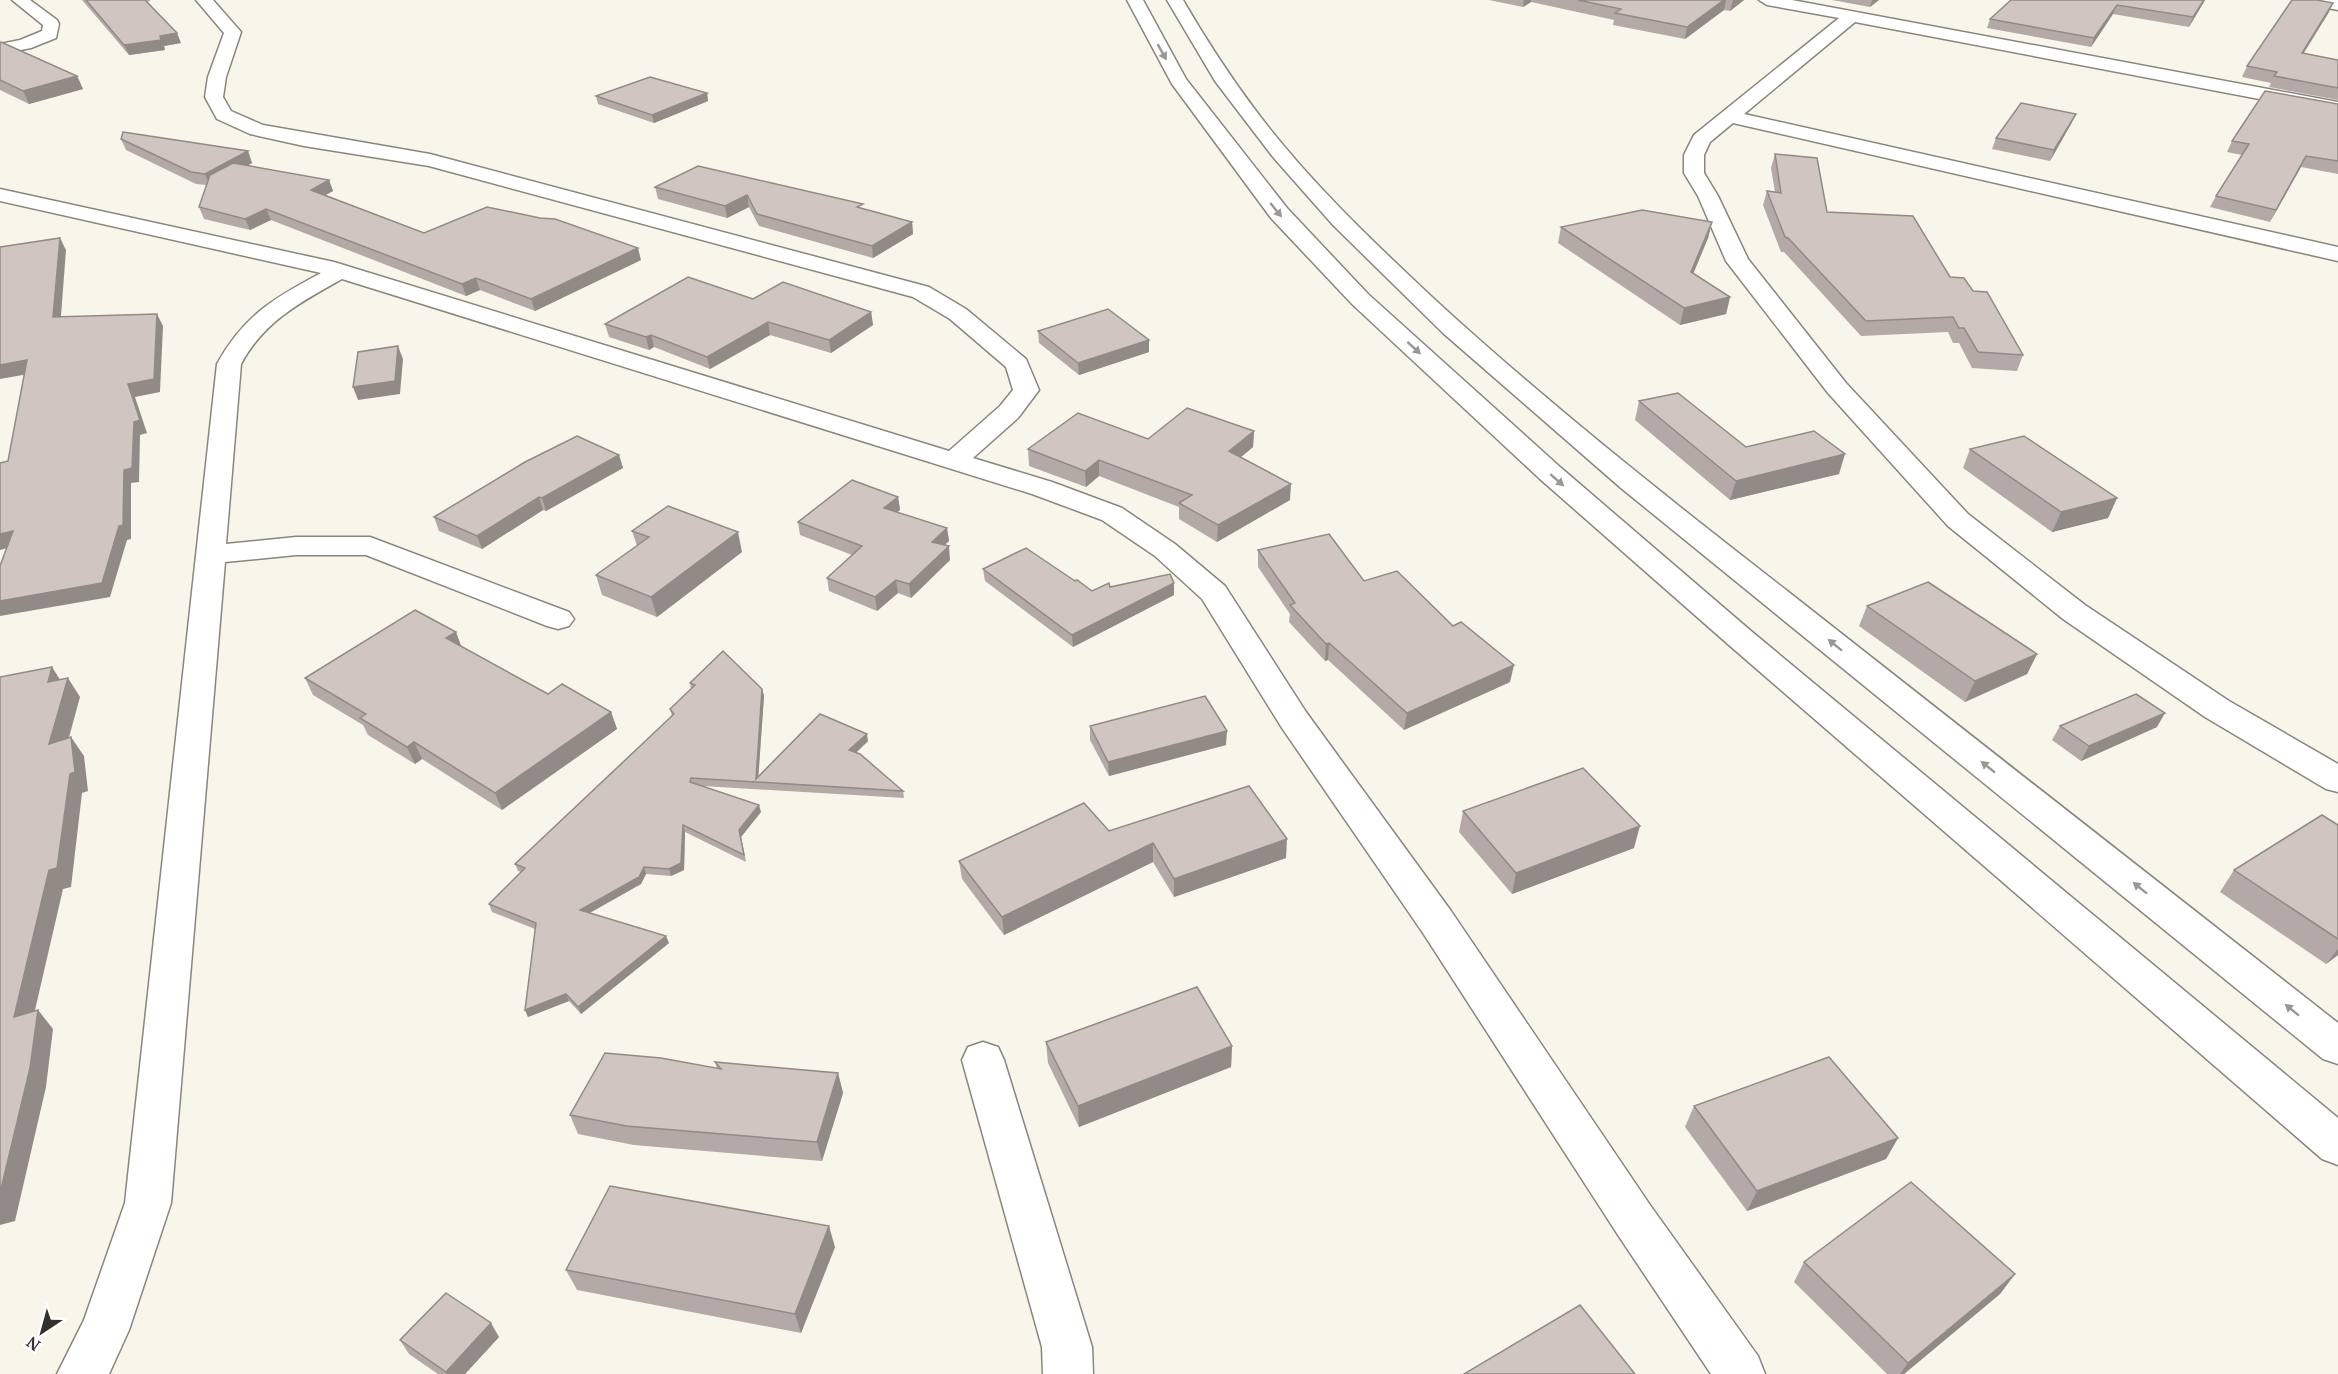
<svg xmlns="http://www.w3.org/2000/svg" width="2338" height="1374" font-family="'PT Serif',serif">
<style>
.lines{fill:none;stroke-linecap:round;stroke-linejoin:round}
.street-casing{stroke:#89867d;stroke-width:3}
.secondary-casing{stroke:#89867d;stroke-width:3}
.street{fill:#fff;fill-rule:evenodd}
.secondary{fill:#fff;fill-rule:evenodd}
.wall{fill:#b4a9a6}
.shaded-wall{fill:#928a87}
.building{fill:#d1c5c1;stroke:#928a87;stroke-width:1.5}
.oneway{fill:#989896}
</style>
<rect width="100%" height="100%" fill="#f8f6eb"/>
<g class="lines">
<defs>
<g id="street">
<path d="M12,0H30L57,20L59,24L56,38L31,48L0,54V44L20,40L42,31L43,25Z"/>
<path d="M196,0H213L241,32L226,77L223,97L231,111L263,125L430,154L929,287L966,309L1026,359L1039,390L1018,418L973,458L1052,482L1122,508L1175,544L1225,586L1306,712L1451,911L1650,1205L1758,1356L1765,1374H1711L1618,1235L1423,933L1282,728L1202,599L1155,556L1102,520L1032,494L342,279C301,302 264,321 241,364L226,544L296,537H370L569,612L574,619L569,626L558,629L547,626L366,555H296L225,562L171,1203L129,1330L109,1374H57L84,1320L125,1203L217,364C243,316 274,298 321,273L0,201V189L334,262L949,451L1000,406L1013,390L1006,367L950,319L913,297L429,166L304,146L250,134L217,119L205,97L208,77L224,33Z"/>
<path d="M1759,0H1792L2338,102V114L1855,22L1744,114L2338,247V261L1733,123L1710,142L1704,155V173L1718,196L1748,259L1846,383L1968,514L2085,605L2229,701L2338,764V792L2326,789L2205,717L2063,619L1948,526L1828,393L1726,261L1698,196L1684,173V155L1694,135L1839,18L1767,5Z"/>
<path d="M2301,0H2338V10L2303,3Z"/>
<path d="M983,1042L998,1047L1004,1060L1092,1347L1093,1374H1043L1042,1347L962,1060L968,1047Z"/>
</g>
<g id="secondary">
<path d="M1127,0H1143L1186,79L1287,208L1368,294L1560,467L1751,631L2338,1118V1165L2322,1159L1729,645L1540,479L1352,304L1271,218L1172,84Z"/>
<path d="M1167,0H1183C1205,38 1229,75 1256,111C1307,179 1370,239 1432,297C1545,401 1665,496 1786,590C1970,735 2154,879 2338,1023V1064L2323,1059L1621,488L1443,333L1333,225L1273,157L1215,81Z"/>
</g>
</defs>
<use href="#street" class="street-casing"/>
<use href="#secondary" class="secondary-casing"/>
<use href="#street" class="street"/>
<use href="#secondary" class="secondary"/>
</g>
<g class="wall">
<path d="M82,0H150V1L147,2L181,43L164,46L165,50L129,55Z"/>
<path d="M1489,0H1744L1730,11L1724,10L1685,39L1613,25L1614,20L1531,2L1523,7Z"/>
<path d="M1832,0H1879L1870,7Z"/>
<path d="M2011,0H2205L2189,27L2113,14L2091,47L1987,28L1990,19Z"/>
<path d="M2329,12L2304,53L2338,60V100L2269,87L2271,83L2242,77L2247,66Z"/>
<path d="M0,43L77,76L83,89L29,104L0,90Z"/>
<path d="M707,93L708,101L654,123L598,104L596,96Z"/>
<path d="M2338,104V174L2301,167L2270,222L2210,207L2216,196L2242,155L2227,152L2232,141Z"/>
<path d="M2076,114L2071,124L2050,161L1992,149L1996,138Z"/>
<path d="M121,139L248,151L252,163L247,166L329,180L333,191L325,195L424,233L641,260L535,311L480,290L466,296L271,220L250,230L204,219L199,207L207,185L196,184L126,150Z"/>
<path d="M1775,154L1827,212L1950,277L1973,291L2023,355L2017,371L1972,368L1959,343H1953L1948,332L1861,336L1784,252H1781L1763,205L1767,191L1775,192L1771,168Z"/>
<path d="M698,166L912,222L913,234L873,258L759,226L749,207L727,218L658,199L655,187Z"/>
<path d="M1712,222L1708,238L1693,273L1730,297L1726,314L1680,325L1558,243L1561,227Z"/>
<path d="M753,299L871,312L873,325L831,353L770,335L710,369L654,347L649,350L609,337L605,324Z"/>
<path d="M1038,331L1149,340V352L1079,375L1039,343Z"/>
<path d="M1639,401L1746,447L1839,474L1730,500L1635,420Z"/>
<path d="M1254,431L1253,447L1241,457L1290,500L1217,542L1179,519V507L1099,476L1086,487L1029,466L1028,449L1148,439Z"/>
<path d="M1970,449L2117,498L2108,518L2052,532L1963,468Z"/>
<path d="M619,455L623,468L546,511L543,510L482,549L439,531L434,517Z"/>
<path d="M898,497L900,510L897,512L947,528L949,541L944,545L950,560L911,598L898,593L877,611L829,591L827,578L852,555L800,535L798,522Z"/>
<path d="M632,531L742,552L657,617L602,595L596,575L637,546Z"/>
<path d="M1258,550L1364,581L1510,682L1404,730L1328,660L1325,661L1289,622L1290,614L1258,567Z"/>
<path d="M983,569L1075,581L1092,591L1110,587L1174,595L1073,647L985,581Z"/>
<path d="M1867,606L2037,654L2027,674L1965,702L1859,626Z"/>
<path d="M461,646L548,694L611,712L617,729L502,810L422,759L415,764L368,735L363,725L313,695L305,678Z"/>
<path d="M690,683L762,689L764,696L758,777L868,741L856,753L903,791L904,798L702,786L761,812L741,837L746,862L685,832L684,870L671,876L646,874L641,884L590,913L669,943L581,1014L569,1001L528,1017L525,1010L535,929L492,912L489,904L521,872L518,871L515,864L672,716L670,709L691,689Z"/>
<path d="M1090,726L1226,745L1109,776L1090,740Z"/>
<path d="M2060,726L2157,727L2081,761L2052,740Z"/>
<path d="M1463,811L1634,848L1512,894L1459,832Z"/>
<path d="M2338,825V955L2326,964L2220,892L2234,870Z"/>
<path d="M1109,831L1286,858L1174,897L1153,862L1004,935L962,879L959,861Z"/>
<path d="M1046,1042L1232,1046L1231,1067L1079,1127L1048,1063Z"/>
<path d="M715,1062L838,1073L843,1093L822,1161L634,1145L578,1134L570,1115L717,1068Z"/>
<path d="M1694,1106L1898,1138L1886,1159L1747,1211L1685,1127Z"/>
<path d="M835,1247L801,1333L577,1290L566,1270Z"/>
<path d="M1804,1262L2015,1274L2000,1294L1904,1374H1887L1794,1282Z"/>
<path d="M499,1337L465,1374H438L409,1354L400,1340Z"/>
</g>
<g class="shaded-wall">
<path d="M1524,0H1531V2L1523,7Z"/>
<path d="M1724,0H1726L1724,10L1685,39L1687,27Z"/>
<path d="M1733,0H1744L1730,11Z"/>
<path d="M1872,0H1879L1870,7Z"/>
<path d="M2204,0H2205L2189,27L2193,17Z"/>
<path d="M2333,3L2329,12L2297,63L2302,53Z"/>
<path d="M2117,5L2113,14L2091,47L2094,38Z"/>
<path d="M177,33L181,43L164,46L165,50L129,55L124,45L160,36Z"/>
<path d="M77,76L83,89L29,104L23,91Z"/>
<path d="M707,93L708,101L654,123L652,115Z"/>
<path d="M2076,114L2071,124L2050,161L2054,150Z"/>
<path d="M248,151L252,163L210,186L205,174Z"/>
<path d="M2306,156L2301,167L2270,222L2276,210Z"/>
<path d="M329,180L333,191L315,201L311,190Z"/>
<path d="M747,195L749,207L727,218L725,206Z"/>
<path d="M266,209L271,220L250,230L245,219Z"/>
<path d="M912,222L913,234L873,258L872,246Z"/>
<path d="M1712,222L1708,238L1687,289L1691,272Z"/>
<path d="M60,238L66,250L60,329L53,317Z"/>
<path d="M638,248L641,260L535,311L531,299Z"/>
<path d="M476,278L480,290L466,296L462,284Z"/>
<path d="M1730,297L1726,314L1680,325L1684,308Z"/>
<path d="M871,312L873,325L831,353L829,340Z"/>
<path d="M157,314L163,326L160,392L135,397L147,433L140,435L139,482L131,483V539L127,540L110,597L0,616V601L124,470L128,384Z"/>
<path d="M768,322L770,335L710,369L707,357Z"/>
<path d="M651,335L654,347L649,350L646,337Z"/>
<path d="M1149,340V352L1079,375L1078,363Z"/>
<path d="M398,346L403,359L400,394L358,400L353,387Z"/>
<path d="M27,360L34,373L0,379V365Z"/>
<path d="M1254,431L1253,447L1229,467V451Z"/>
<path d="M1845,454L1839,474L1730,500L1736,481Z"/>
<path d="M619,455L623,468L546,511L542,498Z"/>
<path d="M1099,460V476L1086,487L1085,471Z"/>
<path d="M1291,484L1290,500L1217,542L1218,525Z"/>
<path d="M539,497L543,510L482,549L477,536Z"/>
<path d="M898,497L900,510L886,521L884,508Z"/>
<path d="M2117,498L2108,518L2052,532L2061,512Z"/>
<path d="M947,528L949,541L934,555L932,542Z"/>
<path d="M13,531L22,544L0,550V534Z"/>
<path d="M738,532L742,552L657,617L651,597Z"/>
<path d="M949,546L950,560L911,598L909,584Z"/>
<path d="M896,580L898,593L877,611L875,597Z"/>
<path d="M1174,583V595L1073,647L1072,635Z"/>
<path d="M456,632L462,648L446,638Z"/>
<path d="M1329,643L1328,660L1325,661L1326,644Z"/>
<path d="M2037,654L2027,674L1965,702L1975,681Z"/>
<path d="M1514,665L1510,682L1404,730L1407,713Z"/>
<path d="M52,667L64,686L48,682Z"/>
<path d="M68,678L80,697L62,763L49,744Z"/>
<path d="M762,689L764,696L758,782L756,779Z"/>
<path d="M611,712L617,729L502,810L495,793Z"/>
<path d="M2165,713L2157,727L2081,761L2089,746Z"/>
<path d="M1227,731L1226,745L1109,776L1108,762Z"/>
<path d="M867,734L868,741L851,757L849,750Z"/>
<path d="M71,737L84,756L88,791L82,793L71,887L63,889L29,1036L14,1017Z"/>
<path d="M414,742L422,759L415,764L407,747Z"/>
<path d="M759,805L761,812L741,837L746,862L739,830Z"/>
<path d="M683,825L685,832L684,870L671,876L669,869Z"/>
<path d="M1640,826L1634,848L1512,894L1516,873Z"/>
<path d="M1287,839L1286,858L1174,897V879Z"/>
<path d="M1153,843V862L1004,935L1002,917Z"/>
<path d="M644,867L646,874L641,884L582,917L580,910Z"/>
<path d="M666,936L669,943L581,1014L578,1007Z"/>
<path d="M2338,949V955L2326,964Z"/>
<path d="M566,994L569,1001L528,1017L525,1010Z"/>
<path d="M38,1010L53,1029L46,1087L15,1221L0,1225V1193Z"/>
<path d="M1232,1046L1231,1067L1079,1127L1078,1106Z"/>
<path d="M838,1073L843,1093L822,1161L817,1142Z"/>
<path d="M1898,1138L1886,1159L1747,1211L1757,1191Z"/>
<path d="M829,1226L835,1247L801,1333L795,1314Z"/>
<path d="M2015,1274L2000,1294L1904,1374H1900L1908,1363Z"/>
<path d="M491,1323L499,1337L465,1374H447L446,1372Z"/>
</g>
<g class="building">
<path d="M86,0H145L177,33L160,36L161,40L124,45Z"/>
<path d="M1578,0H1724L1687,27L1615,13L1621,9Z"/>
<path d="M2011,0H2204L2193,17L2117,5L2094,38L1990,19Z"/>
<path d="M2292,0H2317L2333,3L2302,53L2338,60V88L2274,76L2277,72L2247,66Z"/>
<path d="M1,42L77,76L23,91L0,80V43Z"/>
<path d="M650,77L707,93L652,115L596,96Z"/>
<path d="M2265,91L2338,104V161L2306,156L2276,210L2216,196L2249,144L2232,141Z"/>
<path d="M2021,103L2076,114L2054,150L1996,138Z"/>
<path d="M123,132L248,151L205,174L191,172L121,139Z"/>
<path d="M1775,154L1817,158L1827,212L1913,216L1950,277L1964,278L1973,291L1987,292L2023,355L1978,352L1964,328H1959L1953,317L1866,321L1788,238L1785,237L1767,191L1781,193Z"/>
<path d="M233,163L329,180L311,190L424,233L487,207L540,218L555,219L638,248L531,299L476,278L462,284L266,209L245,219L199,207L210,175Z"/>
<path d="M698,166L863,204L857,207L912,222L872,246L757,214L747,195L725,206L655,187Z"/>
<path d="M1642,210L1712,222L1691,272L1730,297L1684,308L1561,227Z"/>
<path d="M60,238L53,317L157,314L154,379L128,384L140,420L134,422L132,468L124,470L123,525L119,526L102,583L0,601V566L13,531L0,534V463L8,461L27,360L0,365V247Z"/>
<path d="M688,277L753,299L783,282L871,312L829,340L768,322L707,357L651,335L646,337L605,324Z"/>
<path d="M1108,309L1149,340L1078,363L1038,331Z"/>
<path d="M398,346L395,381L353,387L358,352Z"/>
<path d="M1678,393L1746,447L1814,431L1845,454L1736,481L1639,401Z"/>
<path d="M1187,408L1254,431L1229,451L1291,484L1218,525L1179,503L1192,495L1099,460L1085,471L1028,449L1078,413L1148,439Z"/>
<path d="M577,436L619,455L542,498L539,497L477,536L434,517L525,462Z"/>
<path d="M2024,436L2117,498L2061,512L1970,449Z"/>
<path d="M852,480L898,497L884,508L947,528L932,542L949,546L909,584L896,580L875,597L827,578L862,546L798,522Z"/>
<path d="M668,506L738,532L651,597L596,575L649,537L632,531Z"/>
<path d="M1329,534L1364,581L1397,571L1453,626L1461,622L1514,665L1407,713L1329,643L1326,644L1290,605L1295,603L1258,550Z"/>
<path d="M1026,548L1075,581L1077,580L1092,591L1109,583L1110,587L1170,574L1174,583L1072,635L983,569Z"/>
<path d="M1928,582L2037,654L1975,681L1867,606Z"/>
<path d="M415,610L456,632L446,638L548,694L562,684L611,712L495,793L414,742L407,747L360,718L366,714L305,678Z"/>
<path d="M723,651L762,689L756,779L820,714L867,734L849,750L860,754L903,791L691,778L690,782L759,805L739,830L744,855L683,825L681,863L669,869L644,867L639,877L580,910L666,936L578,1007L566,994L525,1010L536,923L489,904L525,868L515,864L674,714L670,709L695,685L690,683Z"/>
<path d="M52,667L48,682L68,678L49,744L71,737L75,772L70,774L57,868L49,870L14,1017L38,1010L30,1068L0,1193V677Z"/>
<path d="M2136,694L2165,713L2089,746L2060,726Z"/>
<path d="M1205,696L1227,731L1108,762L1090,726Z"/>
<path d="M1583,768L1640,826L1516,873L1463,811Z"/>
<path d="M1249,786L1287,839L1174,879L1153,843L1002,917L959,861L1084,803L1109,831Z"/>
<path d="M2322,815L2338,825V939L2234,870Z"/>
<path d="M1197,987L1232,1046L1078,1106L1046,1042Z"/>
<path d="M605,1053L661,1058L721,1069L715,1062L838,1073L817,1142L626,1126L570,1115Z"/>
<path d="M1829,1057L1898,1138L1757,1191L1694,1106Z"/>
<path d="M1911,1182L2015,1274L1908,1363L1804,1262Z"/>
<path d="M610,1186L829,1226L795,1314L566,1270Z"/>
<path d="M446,1293L491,1323L446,1372L400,1340Z"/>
<path d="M1580,1305L1635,1374H1464Z"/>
</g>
<defs><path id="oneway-solid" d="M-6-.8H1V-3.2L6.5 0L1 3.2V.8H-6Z" transform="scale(1.5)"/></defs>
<g class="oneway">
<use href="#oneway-solid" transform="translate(1162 52) rotate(61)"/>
<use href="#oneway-solid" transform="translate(1276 210) rotate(51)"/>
<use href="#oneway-solid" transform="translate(1414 348) rotate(42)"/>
<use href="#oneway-solid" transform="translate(1557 480) rotate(41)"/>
<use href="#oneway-solid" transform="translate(1835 645) rotate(-141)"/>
<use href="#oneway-solid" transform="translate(1988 767) rotate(-141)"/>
<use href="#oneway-solid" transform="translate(2140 888) rotate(-141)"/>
<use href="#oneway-solid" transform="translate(2292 1010) rotate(-141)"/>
</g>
<g transform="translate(42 1332) rotate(216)" stroke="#ffffff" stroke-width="4.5" paint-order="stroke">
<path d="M0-4.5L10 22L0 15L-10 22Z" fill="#32322d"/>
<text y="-9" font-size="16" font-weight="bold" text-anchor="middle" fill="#32322d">N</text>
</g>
</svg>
